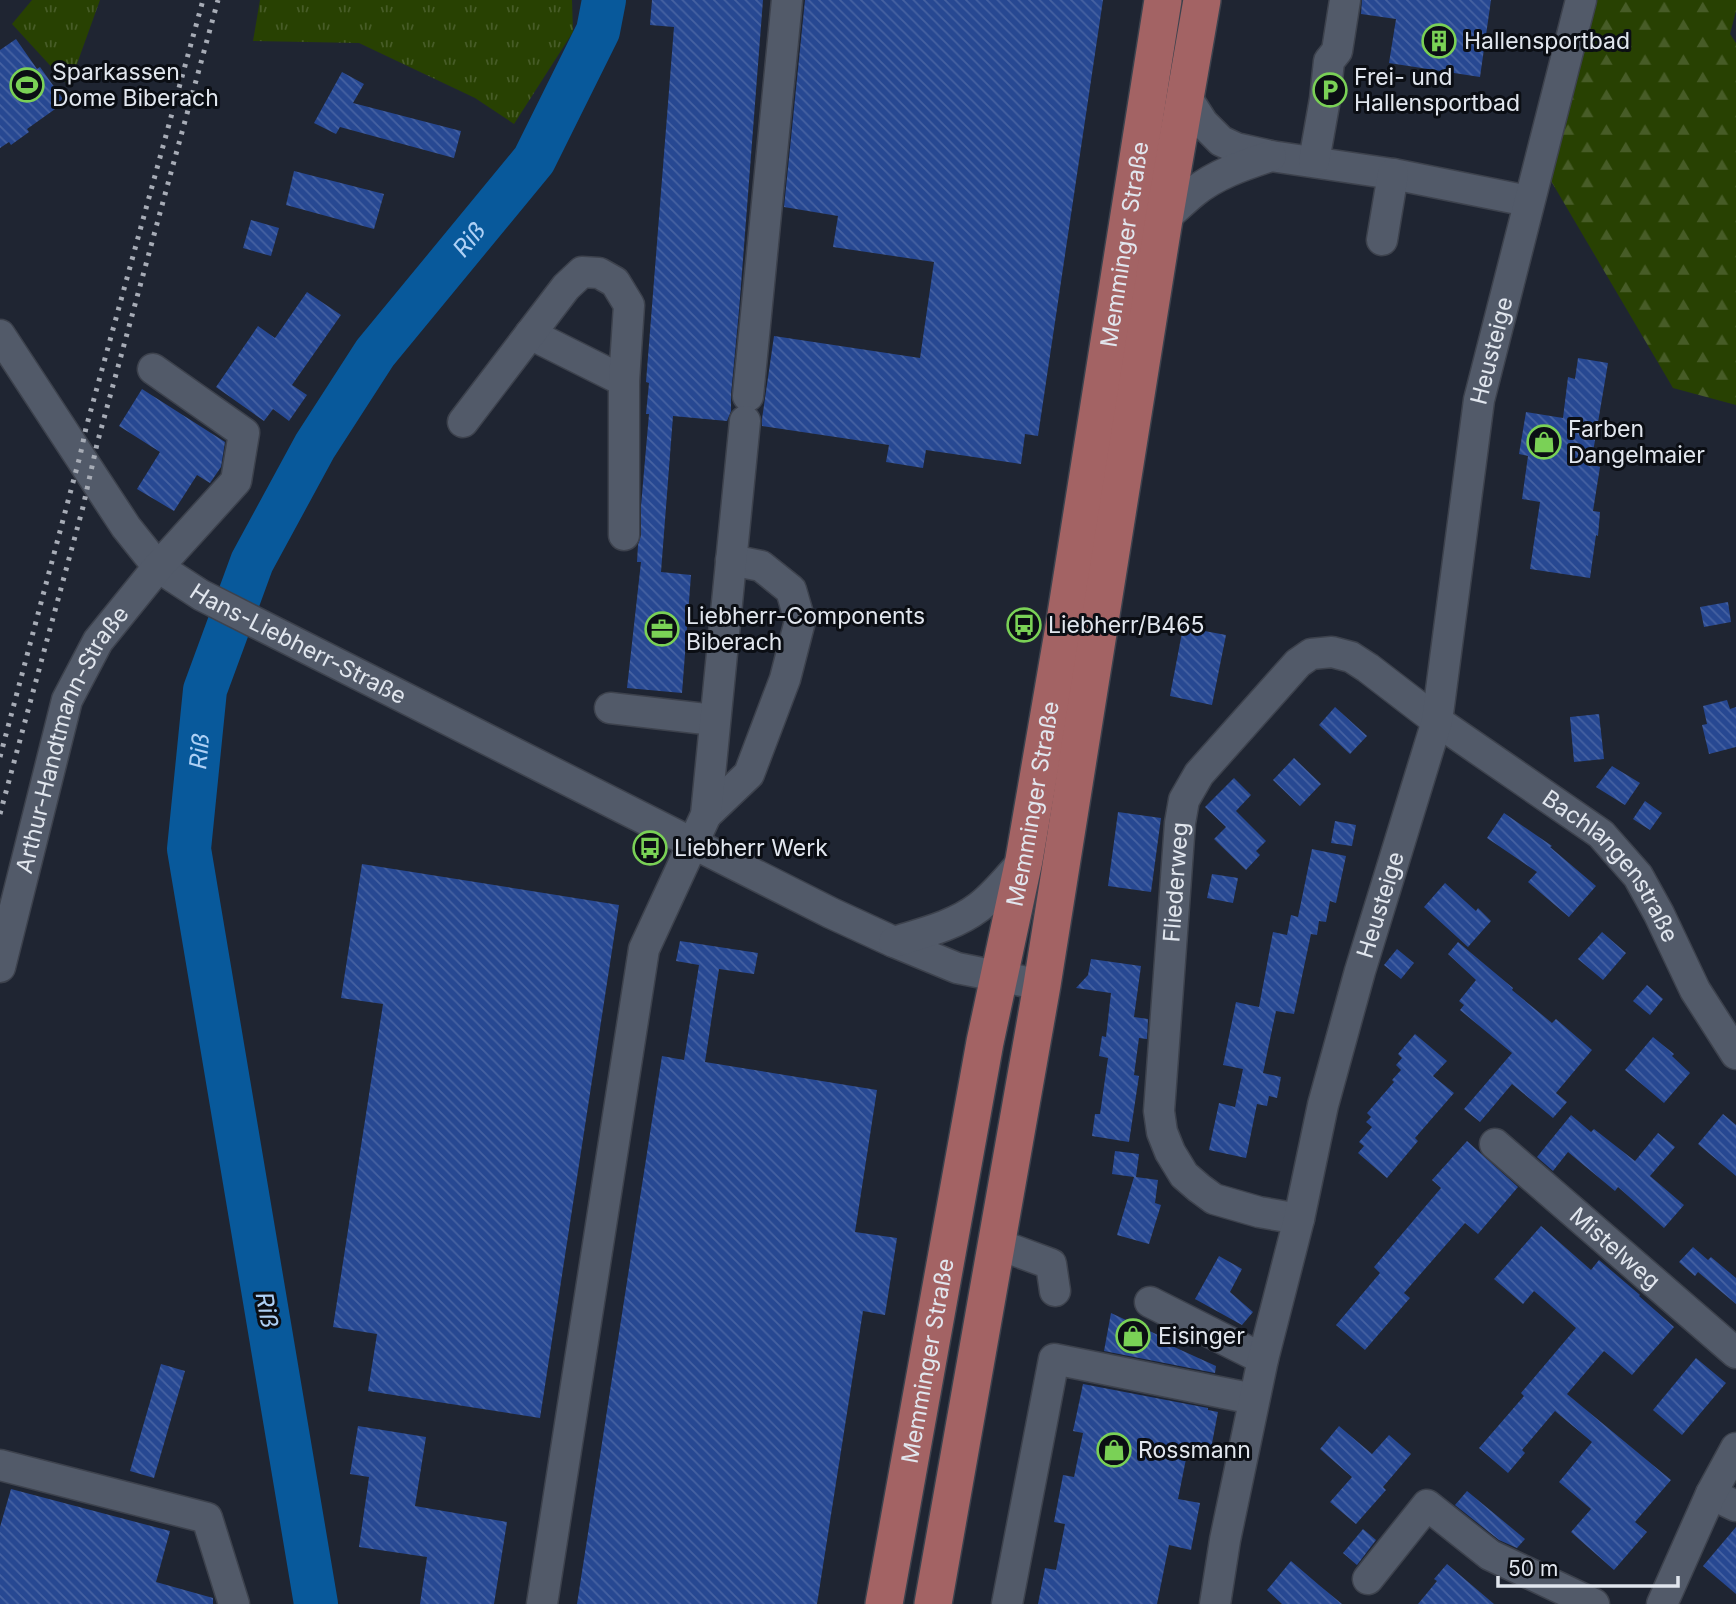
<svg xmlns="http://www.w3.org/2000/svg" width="1736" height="1604" font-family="Inter,sans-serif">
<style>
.grass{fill:url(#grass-tufts)}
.forest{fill:url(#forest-firs)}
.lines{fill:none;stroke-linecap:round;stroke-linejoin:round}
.river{stroke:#08599b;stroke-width:44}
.building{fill:url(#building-back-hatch)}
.minor-casing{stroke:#3d424d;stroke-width:33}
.major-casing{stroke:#3d424d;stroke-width:40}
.minor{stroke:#525a69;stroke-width:30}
.major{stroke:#a36364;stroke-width:37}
.rail{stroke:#a7acb6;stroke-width:5;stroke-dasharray:3.5 7;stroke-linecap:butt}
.labels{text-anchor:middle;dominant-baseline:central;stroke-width:6;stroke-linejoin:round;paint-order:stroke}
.poi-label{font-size:23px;fill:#e1e6ee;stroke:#0b0e14;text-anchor:start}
.street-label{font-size:23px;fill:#e1e6ee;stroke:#0b0e14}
.water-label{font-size:24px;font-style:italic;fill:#aed0f5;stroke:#0b0e14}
</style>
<defs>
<pattern id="grass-tufts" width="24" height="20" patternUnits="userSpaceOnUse" patternTransform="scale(1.75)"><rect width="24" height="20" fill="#284102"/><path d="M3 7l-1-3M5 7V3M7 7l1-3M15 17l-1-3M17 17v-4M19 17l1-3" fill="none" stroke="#475c27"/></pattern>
<pattern id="forest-firs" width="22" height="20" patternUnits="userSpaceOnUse" patternTransform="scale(1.75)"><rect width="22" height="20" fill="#284102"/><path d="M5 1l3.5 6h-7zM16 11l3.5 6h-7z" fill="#475c27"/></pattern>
<pattern id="building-back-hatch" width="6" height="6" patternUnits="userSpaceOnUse" patternTransform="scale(1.75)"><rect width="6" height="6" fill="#274892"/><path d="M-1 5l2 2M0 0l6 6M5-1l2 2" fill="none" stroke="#4662a2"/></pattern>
</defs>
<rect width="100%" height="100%" fill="#1f2532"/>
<g class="grass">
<path d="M32,0H100L69,86L12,24Z"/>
<path d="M260,0H572L573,32L514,124L475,98L359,43L253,41Z"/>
</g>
<path class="forest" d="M1582,0H1736V11L1730,34L1736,43V405L1673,388L1544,169Z"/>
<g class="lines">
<path class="river" id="s1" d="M316,1604L189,849L205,690L252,562L315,446L375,353L534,160L598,31L604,0"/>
</g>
<g class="building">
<path d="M652,0H763L739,311L731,394V411L727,421L673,416L661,572L691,575L682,693L627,688L641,562H637L638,545L641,535V506L649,414H646L649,383L646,382L674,27L650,25Z"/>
<path d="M805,0H1103L1038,436L1025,434L1021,464L926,450L923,468L886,462L889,445L762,426V419L774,336L920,358L934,262L833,247L838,216L784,207Z"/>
<path d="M1362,0H1491L1480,77L1389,63L1396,19L1361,14Z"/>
<path d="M16,39L37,69L40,67L65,102L27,129L29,132L11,145L9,142L0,148V50Z"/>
<path d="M342,72L364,84L353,103L461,131L454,158L340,127L336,134L314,123Z"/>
<path d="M294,171L384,194L374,229L286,205Z"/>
<path d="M251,220L279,228L271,256L243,248Z"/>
<path d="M307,292L341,315L292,385L307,395L289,421L273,409L264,421L216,387L258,326L275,338Z"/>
<path d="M1578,358L1608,363L1591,464L1600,467L1593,511L1600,512L1598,536L1596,535L1590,578L1530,569L1540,502L1522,499L1528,456L1519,454L1526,412L1563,418L1568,377L1575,379Z"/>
<path d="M142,389L225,442L221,467L210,483L197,475L174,511L137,489L160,452L119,426Z"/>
<path d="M1728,602L1731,622L1704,627L1700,607Z"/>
<path d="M1183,627L1226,635L1212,705L1170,696Z"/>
<path d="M1727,700L1730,709L1736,707V747L1709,754L1702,725L1707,724L1703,706Z"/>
<path d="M1335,707L1367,736L1350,754L1319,725Z"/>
<path d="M1599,714L1604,759L1574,762L1570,717Z"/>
<path d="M1294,758L1321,784L1300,806L1273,780Z"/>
<path d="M1612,766L1640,783L1625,805L1596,787Z"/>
<path d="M1234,778L1251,795L1236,811L1266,841L1256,851L1260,855L1246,870L1214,839L1226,827L1205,807Z"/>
<path d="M1645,801L1662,813L1650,830L1633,819Z"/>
<path d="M1118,812L1161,818L1151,892L1108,886Z"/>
<path d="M1504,813L1552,846L1550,847L1596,886L1569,917L1528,882L1537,872L1487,838Z"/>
<path d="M1335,821L1356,825L1352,846L1331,843Z"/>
<path d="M1312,849L1346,856L1336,903L1330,901L1326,922L1319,921L1317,935L1311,934L1294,1014L1276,1011L1263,1073L1281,1077L1277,1098L1269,1096L1267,1106L1257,1104L1246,1158L1209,1150L1219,1103L1235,1107L1243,1069L1223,1065L1236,1002L1259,1007L1273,932L1287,935L1291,915L1298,917Z"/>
<path d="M362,864L619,905L540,1418L368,1391L377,1334L333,1327L383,1004L341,998Z"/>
<path d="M1212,874L1238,878L1233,903L1207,898Z"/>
<path d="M1445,883L1476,911L1478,908L1491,921L1468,947L1424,907Z"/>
<path d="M1602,932L1626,953L1603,980L1578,959Z"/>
<path d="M680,941L758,953L754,974L719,969L705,1062L877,1090L855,1232L897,1238L885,1315L863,1311L817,1604H577L662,1056L684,1060L699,965L676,961Z"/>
<path d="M1458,942L1513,988L1512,990L1552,1023L1556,1019L1592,1050L1556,1093L1567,1102L1553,1118L1512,1084L1480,1122L1464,1109L1512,1053L1460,1010L1464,1005L1459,1001L1476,980L1448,954Z"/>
<path d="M1397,949L1414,963L1401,979L1384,965Z"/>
<path d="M1091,959L1141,966L1134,1017L1148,1019L1147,1039L1139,1038L1134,1075L1139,1076L1129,1142L1092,1136L1095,1114H1100L1108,1058L1099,1056L1102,1036L1106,1037L1111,993L1076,988L1088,975Z"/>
<path d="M1647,985L1663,999L1650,1015L1633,1001Z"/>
<path d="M1415,1034L1447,1061L1433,1076L1454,1093L1415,1138L1418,1141L1387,1178L1358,1153L1364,1146L1359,1142L1372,1127L1366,1122L1371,1117L1367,1113L1394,1082L1392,1080L1401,1070L1396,1065L1402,1058L1398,1054Z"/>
<path d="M1653,1037L1674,1054L1672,1056L1690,1073L1664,1103L1625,1070Z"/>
<path d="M1723,1114L1736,1125V1176L1698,1144Z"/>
<path d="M1571,1115L1591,1132L1594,1129L1635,1161L1658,1133L1675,1147L1650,1176L1684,1205L1664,1228L1618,1187L1615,1191L1568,1152L1553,1171L1537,1157Z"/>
<path d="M1467,1141L1518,1187L1478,1234L1465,1223L1404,1293L1410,1298L1365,1350L1336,1325L1380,1273L1374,1267L1441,1188L1432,1180Z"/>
<path d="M1115,1151L1139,1154L1136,1177L1158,1180L1155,1203L1161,1205L1149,1244L1117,1235L1134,1177L1112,1174Z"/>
<path d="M1541,1226L1591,1270L1599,1260L1640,1295L1639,1296L1674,1327L1632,1375L1604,1351L1567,1394L1671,1480L1635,1522L1647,1532L1614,1570L1571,1532L1591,1509L1559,1482L1592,1442L1555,1411L1522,1450L1525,1453L1508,1473L1479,1448L1524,1396L1521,1393L1576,1328L1534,1291L1523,1304L1494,1279Z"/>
<path d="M1693,1247L1708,1260L1711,1257L1736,1278V1304L1698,1272L1695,1276L1679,1262Z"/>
<path d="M1219,1256L1242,1269L1230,1292L1253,1312L1242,1325L1195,1299Z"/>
<path d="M1111,1313L1173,1342L1172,1346L1216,1366L1215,1373L1104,1351Z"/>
<path d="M1696,1358L1726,1383L1682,1435L1653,1410Z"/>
<path d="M161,1364L185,1371L154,1478L130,1471Z"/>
<path d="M1083,1384L1208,1408V1410L1218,1412L1209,1459L1187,1454L1178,1499L1200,1503L1191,1550L1169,1545L1157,1604H1038L1045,1568L1056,1570L1065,1524L1054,1522L1063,1475L1074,1477L1083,1433L1073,1431Z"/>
<path d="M358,1426L426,1437L415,1506L507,1522L494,1604H420L427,1557L359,1547L369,1477L350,1474Z"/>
<path d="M1339,1426L1372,1454L1389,1435L1411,1454L1383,1487L1386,1490L1356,1524L1330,1502L1352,1477L1320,1449Z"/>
<path d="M11,1489L170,1531L156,1582L213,1598V1604H0V1527Z"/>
<path d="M1467,1491L1525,1539L1517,1548L1499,1540L1455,1505Z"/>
<path d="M1736,1527V1594L1703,1566Z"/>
<path d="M1363,1529L1376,1540L1357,1565L1343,1553Z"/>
<path d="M1291,1561L1319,1585L1342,1604H1282L1267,1590Z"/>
<path d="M1447,1564L1494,1604H1418L1437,1581L1434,1579Z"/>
</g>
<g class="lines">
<defs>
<g id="minor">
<path d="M1185,95L1203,123L1221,141L1236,148L1271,156L1393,174L1528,201"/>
<path d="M1314,161L1325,99L1329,61L1337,51L1345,0"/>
<path d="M1164,219C1174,210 1184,200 1194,192C1216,174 1244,165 1271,156"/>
<path d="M1382,240L1393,174"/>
<path d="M530,334L624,381"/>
<path id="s2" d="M0,335L126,527L158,567L201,595L831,913L894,942L957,968L1042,985"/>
<path d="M748,396L787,0"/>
<path d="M463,422L566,287L582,272L599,273L615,282L629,305L624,381V535"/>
<path d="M610,708L714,720"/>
<path d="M706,815L749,774L785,679L800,621L791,590L761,566L731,560"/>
<path d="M894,942C923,933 954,926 979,907C996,894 1010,876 1024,860"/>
<path id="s3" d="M0,967L67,700L98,641L158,567L236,481L244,433L153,369"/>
<path id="s4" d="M1495,1144L1736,1353"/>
<path id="s5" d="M1299,1219L1259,1212L1214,1199L1199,1188L1184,1175L1170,1152L1162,1132L1159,1111L1180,823L1184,800L1199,774L1298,663L1311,654L1332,652L1351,657L1368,668L1437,721L1601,834L1638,876L1659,914L1695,990L1736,1054"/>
<path d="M997,1244L1051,1264L1055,1291"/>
<path d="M1150,1302L1263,1359"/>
<path d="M0,1465L207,1518L234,1604"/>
<path d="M1711,1494L1736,1506"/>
<path d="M1368,1579L1427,1505L1490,1555L1594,1604"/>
<path d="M542,1604L644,949L706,815L745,421"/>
<path d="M1007,1604L1054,1359L1254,1399"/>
<path id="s6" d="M1215,1604L1225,1540L1263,1359L1299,1219L1323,1105L1360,971L1437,721L1479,400L1581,0"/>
<path d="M1662,1604L1711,1494L1736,1448"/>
</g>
<g id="major">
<path id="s7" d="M884,1604L985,1042L1024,860L1065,621L1163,0"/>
<path d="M933,1604L1042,985L1164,219L1202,0"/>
</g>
</defs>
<use href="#minor" class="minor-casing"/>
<use href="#major" class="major-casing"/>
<use href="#minor" class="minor"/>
<use href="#major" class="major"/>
<g class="rail">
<path d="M0,757L80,456L86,428L203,0"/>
<path d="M0,814L83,507L97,444L218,0"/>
</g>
</g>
<defs>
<symbol id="building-ring" viewBox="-11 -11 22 22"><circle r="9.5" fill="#0b0e14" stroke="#7ad156" stroke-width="1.5"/><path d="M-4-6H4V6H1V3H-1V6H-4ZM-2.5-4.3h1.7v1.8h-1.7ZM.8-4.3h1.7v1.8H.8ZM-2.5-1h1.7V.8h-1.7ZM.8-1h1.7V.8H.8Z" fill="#7ad156"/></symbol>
<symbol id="stadium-ring" viewBox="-11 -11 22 22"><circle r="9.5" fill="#0b0e14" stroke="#7ad156" stroke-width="1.5"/><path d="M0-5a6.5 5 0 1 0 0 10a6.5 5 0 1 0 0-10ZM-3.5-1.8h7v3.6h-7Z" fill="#7ad156"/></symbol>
<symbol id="parking-ring" viewBox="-11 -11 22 22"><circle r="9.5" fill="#0b0e14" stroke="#7ad156" stroke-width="1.5"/><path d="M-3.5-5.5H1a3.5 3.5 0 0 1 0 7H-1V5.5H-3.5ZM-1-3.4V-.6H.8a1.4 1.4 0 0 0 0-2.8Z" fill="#7ad156"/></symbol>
<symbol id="shop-ring" viewBox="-11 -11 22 22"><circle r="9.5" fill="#0b0e14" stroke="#7ad156" stroke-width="1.5"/><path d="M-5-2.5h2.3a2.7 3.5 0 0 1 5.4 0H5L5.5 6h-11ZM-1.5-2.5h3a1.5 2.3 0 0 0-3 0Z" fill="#7ad156"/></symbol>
<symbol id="bus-ring" viewBox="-11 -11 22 22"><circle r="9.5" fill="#0b0e14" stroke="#7ad156" stroke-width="1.5"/><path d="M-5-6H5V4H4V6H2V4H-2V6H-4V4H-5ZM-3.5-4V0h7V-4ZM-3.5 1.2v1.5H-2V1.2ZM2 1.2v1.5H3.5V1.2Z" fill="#7ad156"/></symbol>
<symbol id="office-ring" viewBox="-11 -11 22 22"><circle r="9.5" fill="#0b0e14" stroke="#7ad156" stroke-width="1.5"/><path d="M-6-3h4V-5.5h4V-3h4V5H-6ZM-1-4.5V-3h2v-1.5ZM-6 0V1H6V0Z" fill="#7ad156"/></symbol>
</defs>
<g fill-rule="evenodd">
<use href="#building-ring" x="1420" y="22" width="38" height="38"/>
<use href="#stadium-ring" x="8" y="66" width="38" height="38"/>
<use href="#parking-ring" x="1311" y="71" width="38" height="38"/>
<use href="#shop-ring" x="1525" y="423" width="38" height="38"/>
<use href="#bus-ring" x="1005" y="606" width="38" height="38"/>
<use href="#office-ring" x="643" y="610" width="38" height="38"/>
<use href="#bus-ring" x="631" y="829" width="38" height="38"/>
<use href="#shop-ring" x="1114" y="1317" width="38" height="38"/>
<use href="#shop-ring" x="1095" y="1431" width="38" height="38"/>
</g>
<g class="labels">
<g class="poi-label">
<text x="1464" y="41">Hallensportbad</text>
<text x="52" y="72">Sparkassen<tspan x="52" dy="26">Dome Biberach</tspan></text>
<text x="1354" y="77">Frei- und<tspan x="1354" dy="26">Hallensportbad</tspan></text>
<text x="1568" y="429">Farben<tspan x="1568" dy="26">Dangelmaier</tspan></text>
<text x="686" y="616">Liebherr-Components<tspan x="686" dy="26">Biberach</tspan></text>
<text x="1048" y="625">Liebherr/B465</text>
<text x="674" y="848">Liebherr Werk</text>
<text x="1158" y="1336">Eisinger</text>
<text x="1138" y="1450">Rossmann</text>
</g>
<g class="street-label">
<text stroke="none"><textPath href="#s7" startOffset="1381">Memminger Straße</textPath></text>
<text stroke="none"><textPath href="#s6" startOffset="1286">Heusteige</textPath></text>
<text stroke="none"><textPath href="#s2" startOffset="441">Hans-Liebherr-Straße</textPath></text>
<text stroke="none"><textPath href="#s3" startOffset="240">Arthur-Handtmann-Straße</textPath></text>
<text stroke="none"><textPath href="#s7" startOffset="814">Memminger Straße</textPath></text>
<text stroke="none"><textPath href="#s5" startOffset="1080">Bachlangenstraße</textPath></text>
<text stroke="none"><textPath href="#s5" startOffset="425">Fliederweg</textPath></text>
<text stroke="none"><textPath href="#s6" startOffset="719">Heusteige</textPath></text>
<text stroke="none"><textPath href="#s4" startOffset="159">Mistelweg</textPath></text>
<text stroke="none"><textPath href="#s7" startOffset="247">Memminger Straße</textPath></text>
</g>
<g class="water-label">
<text stroke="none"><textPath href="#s1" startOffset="1452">Riß</textPath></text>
<text stroke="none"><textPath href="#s1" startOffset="864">Riß</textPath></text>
<text transform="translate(267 1310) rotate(80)">Riß</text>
</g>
</g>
<path d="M1498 1576v10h180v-10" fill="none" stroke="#e1e6ee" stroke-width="3.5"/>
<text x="1508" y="1576" font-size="21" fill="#e1e6ee" stroke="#0b0e14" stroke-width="5" paint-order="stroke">50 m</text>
</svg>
